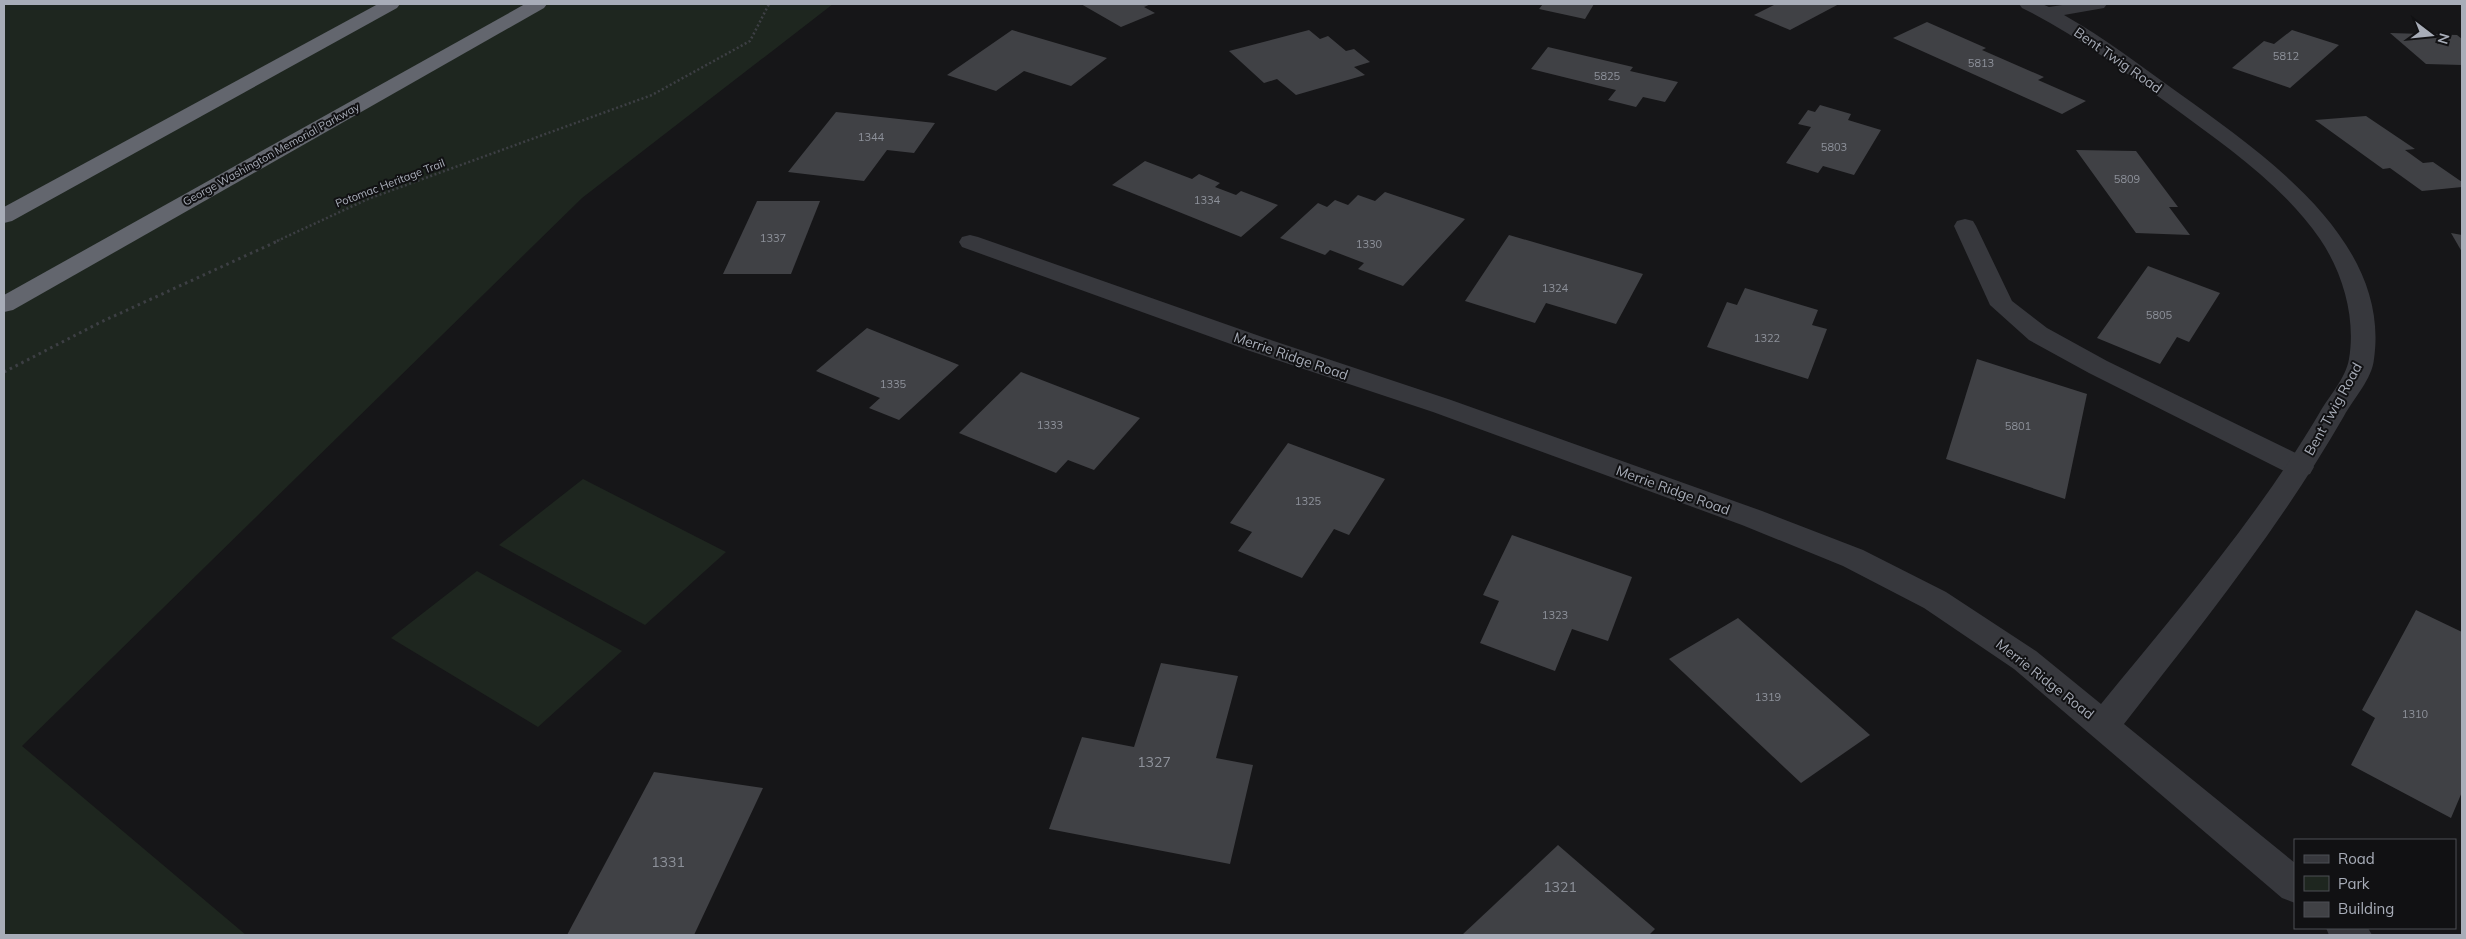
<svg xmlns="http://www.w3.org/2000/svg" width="2466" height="939" font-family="Mulish,sans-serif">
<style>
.green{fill:#1e261f}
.building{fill:#404145}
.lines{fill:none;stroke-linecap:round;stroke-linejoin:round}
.path-far1{stroke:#3d3f44;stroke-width:2.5;stroke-dasharray:2 2.5;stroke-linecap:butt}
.path{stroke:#3d3f44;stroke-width:3;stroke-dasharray:2.5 4;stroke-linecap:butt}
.lane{fill:#37383d;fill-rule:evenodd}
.street{fill:#37383d;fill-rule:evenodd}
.highway{fill:#63666e;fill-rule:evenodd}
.labels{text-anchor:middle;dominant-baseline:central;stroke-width:4;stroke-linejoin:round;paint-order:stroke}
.number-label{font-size:11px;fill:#8e929b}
.far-street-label{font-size:11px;fill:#a8adb8;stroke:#111113}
.street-label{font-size:14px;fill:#a8adb8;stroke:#111113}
.near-number-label{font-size:14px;fill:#8e929b}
</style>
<rect width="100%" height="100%" fill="#161618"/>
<g class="green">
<path d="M4,4H833L582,198L22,746L246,935H4Z"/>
<path d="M583,479L726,552L645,625L499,545Z"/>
<path d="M477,571L622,651L538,727L391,638Z"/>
</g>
<g class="building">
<path d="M1081,4H1151L1144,7L1155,13L1121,27Z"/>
<path d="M1543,4H1594L1585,19L1539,9Z"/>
<path d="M1776,4H1839L1790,30L1754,15Z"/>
<path d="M1927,22L1986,48L1982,50L2044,77L2038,80L2086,101L2062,114L1893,38Z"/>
<path d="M1012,30L1107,58L1071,86L1024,71L996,91L947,75Z"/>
<path d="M1309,30L1320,39L1328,36L1346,51L1354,49L1370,62L1354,67L1365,75L1296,95L1277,79L1264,83L1229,51Z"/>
<path d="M2292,30L2339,45L2290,88L2232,68L2264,41L2274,44Z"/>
<path d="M2390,33L2457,35L2462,39V65L2426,64Z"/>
<path d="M1548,47L1633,67L1630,71L1678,82L1665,102L1643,97L1636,107L1608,100L1616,90L1531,69Z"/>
<path d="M1820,105L1851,114L1848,120L1881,130L1854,175L1823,166L1818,173L1786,163L1811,127L1798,124L1808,110L1815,112Z"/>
<path d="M836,112L935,123L914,153L887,150L864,181L788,172Z"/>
<path d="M2366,116L2415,149L2405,150L2423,163L2433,162L2462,182V187L2422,191L2390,168L2383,169L2315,120Z"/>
<path d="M2076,150L2136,151L2178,207H2169L2190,235L2136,233Z"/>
<path d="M1145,161L1192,179L1199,174L1220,183L1215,187L1236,195L1241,191L1278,205L1241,237L1112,185Z"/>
<path d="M1385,192L1465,219L1403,286L1358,269L1364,263L1330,250L1325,255L1280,238L1318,203L1327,207L1335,200L1348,205L1358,195L1375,201Z"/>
<path d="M757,201H820L791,274H723Z"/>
<path d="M2451,233L2462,235V252Z"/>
<path d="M1509,235L1643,274L1616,324L1546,303L1535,323L1465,301Z"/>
<path d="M2148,266L2220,293L2189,342L2177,337L2160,364L2097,338Z"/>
<path d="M1745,288L1818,310L1812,325L1827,329L1808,379L1707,347L1727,302L1737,305Z"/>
<path d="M867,328L959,365L899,420L869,408L880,398L816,371Z"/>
<path d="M1977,359L2087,394L2065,499L1946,459Z"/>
<path d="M1021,372L1140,418L1094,470L1068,460L1056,473L959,433Z"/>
<path d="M1288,443L1385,479L1349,535L1334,529L1302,578L1238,551L1252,532L1230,523Z"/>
<path d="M1512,535L1632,577L1608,641L1572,629L1555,671L1480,643L1499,601L1483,595Z"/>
<path d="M2416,610L2462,632V792L2451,818L2351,765L2375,718L2362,710Z"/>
<path d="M1738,618L1870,735L1801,783L1669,659Z"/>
<path d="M1161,663L1238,676L1216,758L1253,765L1230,864L1049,829L1082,737L1134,747Z"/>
<path d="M654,772L763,788L694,935H567Z"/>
<path d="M1558,845L1655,929L1649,935H1462Z"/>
</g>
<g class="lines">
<path class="path-far1" d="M277,241L368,199L652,95L750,41L769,4"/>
<path class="path" d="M4,372L101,322L280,240"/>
<path class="lane" d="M1965,219L1973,221L1976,226L2012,301L2047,328L2107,361L2310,460L2314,467L2310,474L2300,477L2290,474L2089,373L2029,340L1990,305L1954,226L1957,221Z"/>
<g class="street">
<path d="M2019,4H2042L2049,7L2069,4H2107L2104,8L2064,15C2105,38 2142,67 2180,94C2263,154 2391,240 2374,359C2372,379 2354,398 2344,416C2281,526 2202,624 2124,724L2295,863V903L2282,898L2014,669L1924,608L1843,566L1742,525L1433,412L1250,351L962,247L959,242L962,237L970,235L978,237L1268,339L1451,400L1762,511L1863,550L1946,592L2036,651L2101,704C2178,610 2258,517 2320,412C2329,396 2346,378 2349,359C2356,318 2343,273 2320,239C2282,184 2223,144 2170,105C2122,70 2075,34 2022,8Z"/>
<path d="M2326,928H2368L2372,935H2329Z"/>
</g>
<g class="highway">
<path d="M378,4H400L397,8L12,221L4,223V207Z"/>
<path d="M525,4H547L544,8L13,310L4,312V295Z"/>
</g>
</g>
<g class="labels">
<g class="number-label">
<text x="2286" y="56">5812</text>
<text x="1981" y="63">5813</text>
<text x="1607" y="76">5825</text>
<text x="871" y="137">1344</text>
<text x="1834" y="147">5803</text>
<text x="2127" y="179">5809</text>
<text x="1207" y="200">1334</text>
<text x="773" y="238">1337</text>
<text x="1369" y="244">1330</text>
<text x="1555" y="288">1324</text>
<text x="2159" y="315">5805</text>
<text x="1767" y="338">1322</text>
<text x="893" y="384">1335</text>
<text x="1050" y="425">1333</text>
<text x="2018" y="426">5801</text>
<text x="1308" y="501">1325</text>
<text x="1555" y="615">1323</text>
<text x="1768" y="697">1319</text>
<text x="2415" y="714">1310</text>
</g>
<g class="far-street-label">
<text transform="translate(271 154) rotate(-29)">George Washington Memorial Parkway</text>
<text transform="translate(390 183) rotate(-21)">Potomac Heritage Trail</text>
</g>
<g class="street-label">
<text transform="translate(2118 60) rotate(35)">Bent Twig Road</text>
<text transform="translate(1291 356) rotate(19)">Merrie Ridge Road</text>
<text transform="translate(2333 409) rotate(-61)">Bent Twig Road</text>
<text transform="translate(1673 490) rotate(20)">Merrie Ridge Road</text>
<text transform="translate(2045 679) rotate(38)">Merrie Ridge Road</text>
</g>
<g class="near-number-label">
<text x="1154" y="762">1327</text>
<text x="668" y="862">1331</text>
<text x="1560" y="887">1321</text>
</g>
</g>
<rect width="2466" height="939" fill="none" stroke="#a8adb8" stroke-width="10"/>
<rect x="2294" y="839" width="162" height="90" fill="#111113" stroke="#4d4f55"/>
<rect x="2304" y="855" width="25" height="8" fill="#37383d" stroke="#4d4f55"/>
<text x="2338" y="864" font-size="15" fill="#a8adb8">Road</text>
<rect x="2304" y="876" width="25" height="15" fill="#1e261f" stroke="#4d4f55"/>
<text x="2338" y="889" font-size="15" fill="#a8adb8">Park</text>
<rect x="2304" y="902" width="25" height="15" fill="#404145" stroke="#4d4f55"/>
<text x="2338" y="914" font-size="15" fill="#a8adb8">Building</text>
<g transform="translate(2431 35) rotate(106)" stroke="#111113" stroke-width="4" paint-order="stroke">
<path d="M0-4L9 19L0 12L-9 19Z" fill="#a8adb8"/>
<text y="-8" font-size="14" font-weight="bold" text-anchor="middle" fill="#a8adb8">N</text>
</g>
</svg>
